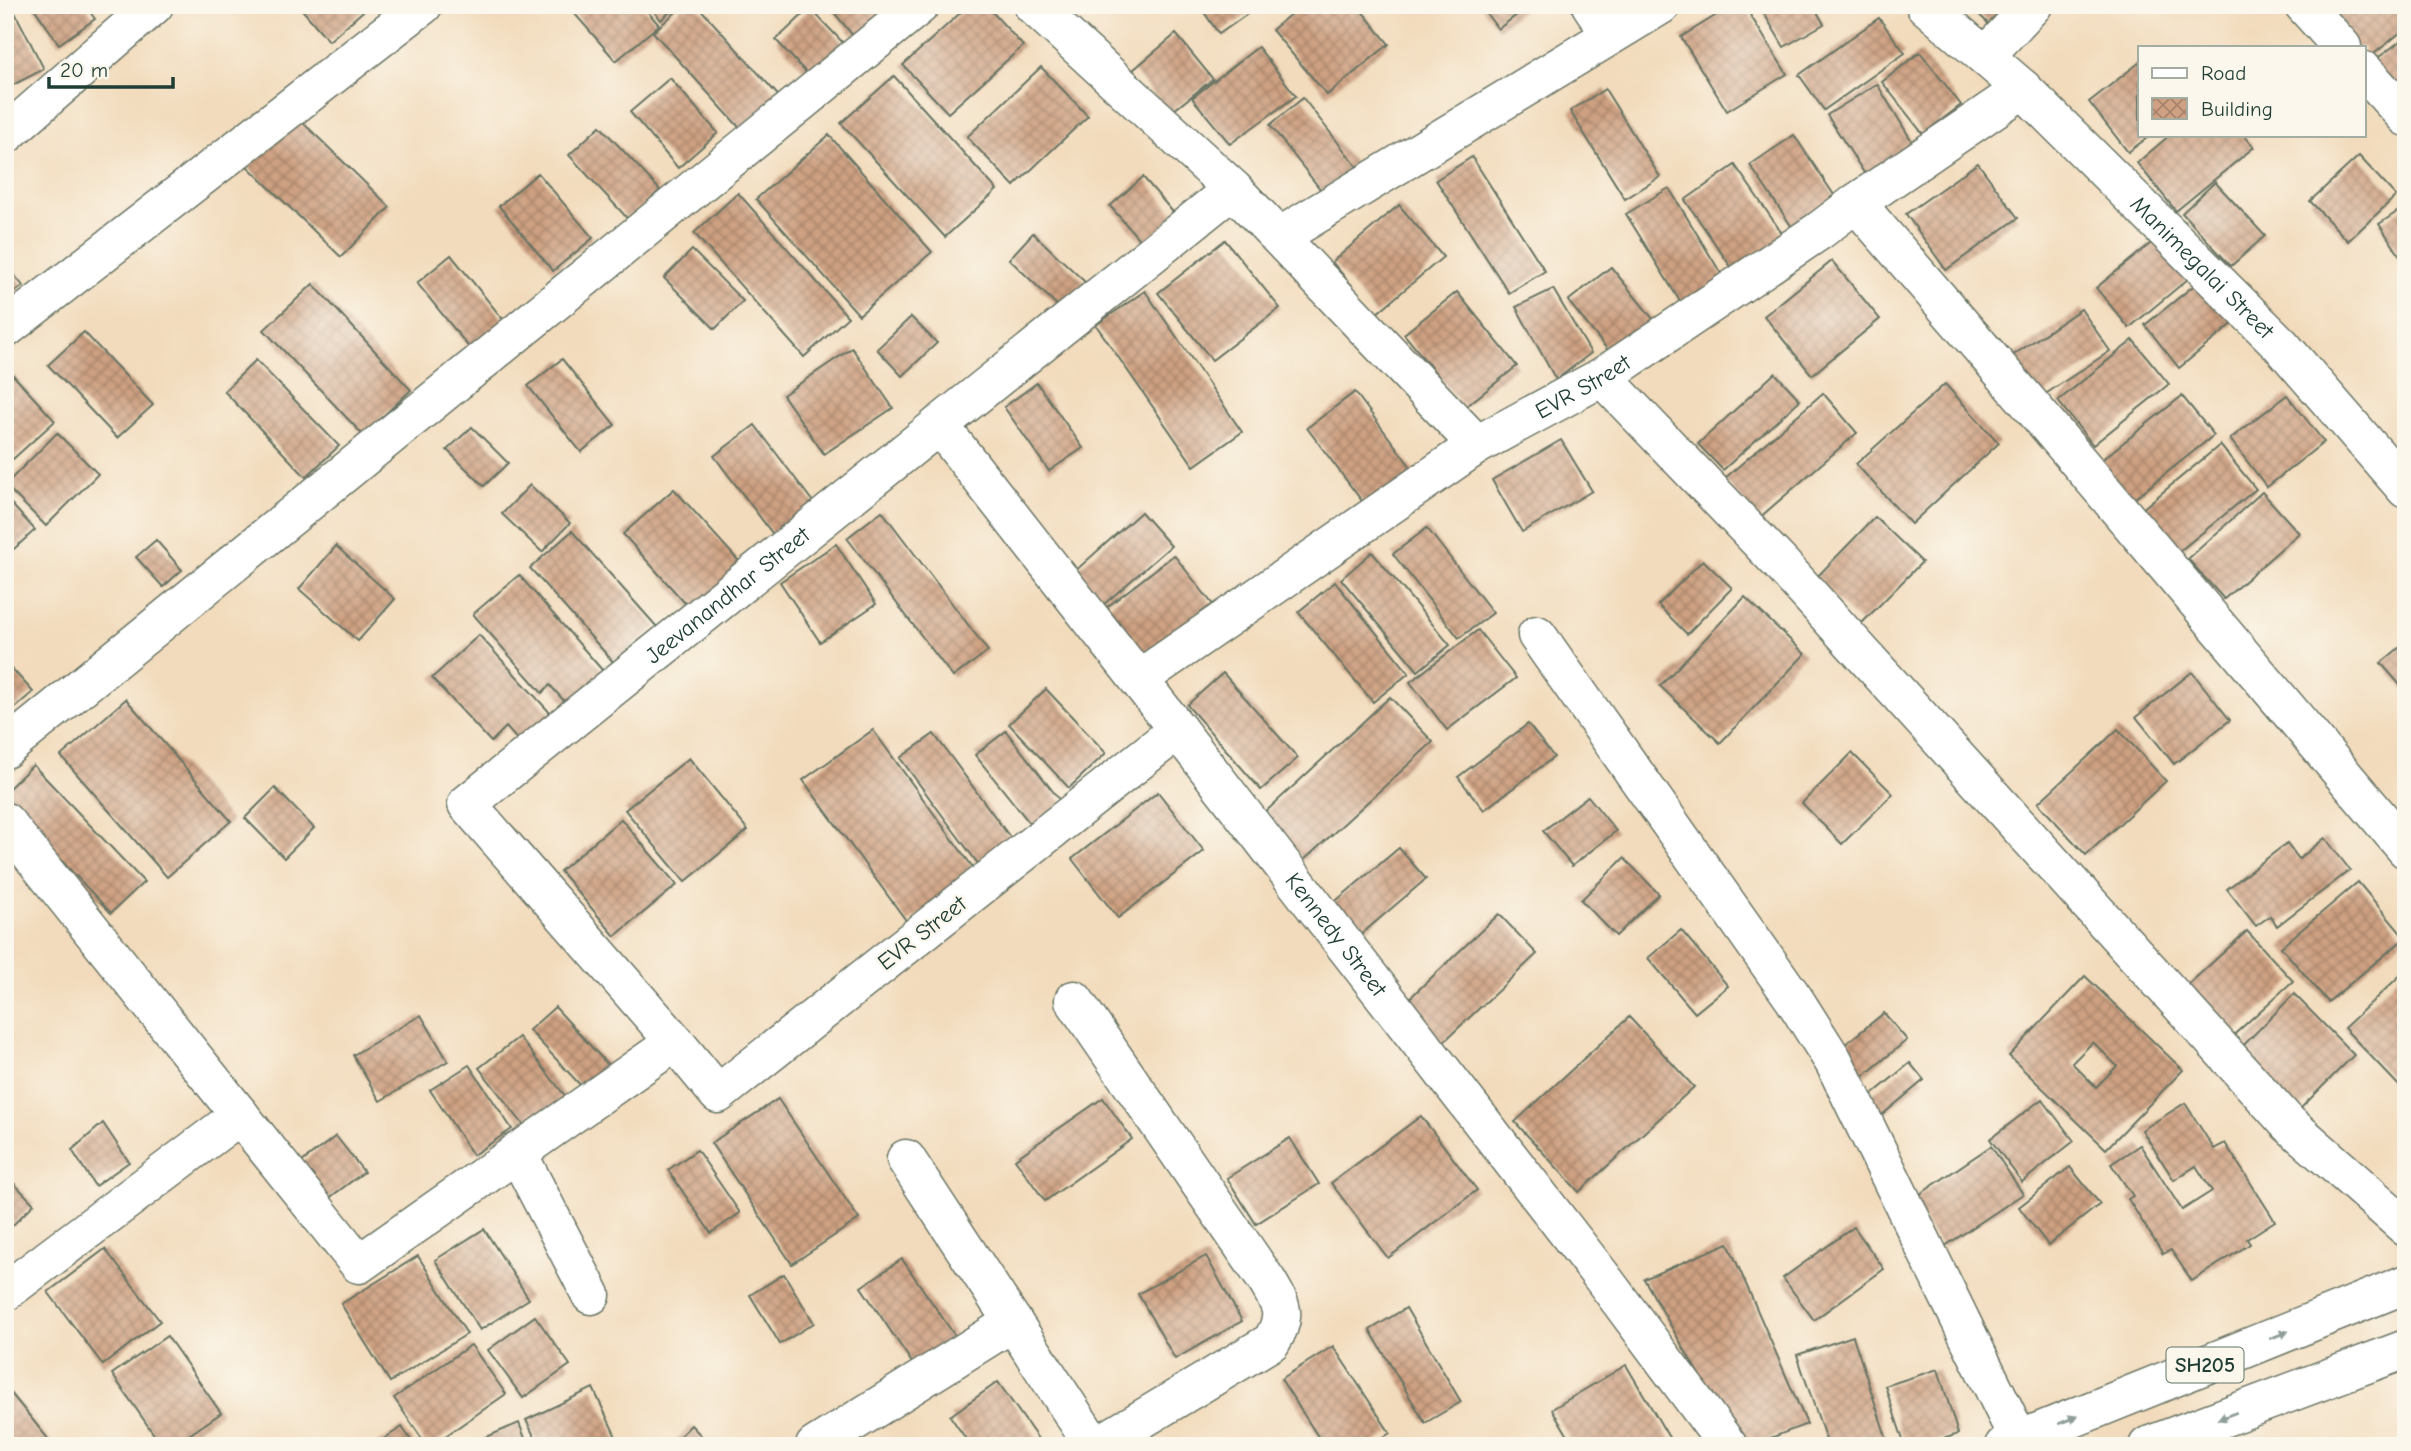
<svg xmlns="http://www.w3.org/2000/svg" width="2411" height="1451" font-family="'Comic Neue',sans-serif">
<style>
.building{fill:url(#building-cross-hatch);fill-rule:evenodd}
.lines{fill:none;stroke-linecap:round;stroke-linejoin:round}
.minor-casing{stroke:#697464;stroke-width:41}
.major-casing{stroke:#697464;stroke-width:41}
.minor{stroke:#fff;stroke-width:38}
.major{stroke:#fff;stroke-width:38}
.oneway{fill:#8f9e9a}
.labels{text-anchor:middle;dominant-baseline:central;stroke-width:5;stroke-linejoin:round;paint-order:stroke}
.shield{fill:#fbf7ec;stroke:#61756b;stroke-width:2}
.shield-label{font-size:21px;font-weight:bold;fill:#1f3d34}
.street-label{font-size:23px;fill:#1f3d34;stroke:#fbf7ec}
</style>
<defs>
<pattern id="building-cross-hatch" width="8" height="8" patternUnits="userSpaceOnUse" patternTransform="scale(1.75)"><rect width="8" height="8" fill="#cfa182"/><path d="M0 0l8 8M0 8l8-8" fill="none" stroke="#a7846b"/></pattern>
</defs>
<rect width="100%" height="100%" fill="#fbf7ec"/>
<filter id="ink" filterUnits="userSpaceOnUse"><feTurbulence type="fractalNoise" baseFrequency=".0143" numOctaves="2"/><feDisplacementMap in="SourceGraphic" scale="14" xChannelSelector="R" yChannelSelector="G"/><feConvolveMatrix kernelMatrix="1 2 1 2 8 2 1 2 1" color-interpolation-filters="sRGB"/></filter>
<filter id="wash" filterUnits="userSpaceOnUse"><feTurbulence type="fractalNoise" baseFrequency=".00686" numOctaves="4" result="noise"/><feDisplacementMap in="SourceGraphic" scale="28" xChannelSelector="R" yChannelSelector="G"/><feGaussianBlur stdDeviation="1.57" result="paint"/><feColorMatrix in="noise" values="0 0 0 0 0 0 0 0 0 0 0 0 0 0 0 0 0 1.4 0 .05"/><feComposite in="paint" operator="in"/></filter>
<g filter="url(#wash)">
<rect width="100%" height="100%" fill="#f2dbbc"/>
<g id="blocks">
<g class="building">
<path d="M5,5H11L44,69L5,89Z"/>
<path d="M32,5H85L95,19L59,44Z"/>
<path d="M298,5H370L329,41Z"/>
<path d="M567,5H642L659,25L616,61Z"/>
<path d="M649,5H678L661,20Z"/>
<path d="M684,5H697L784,102L747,136L653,32Z"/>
<path d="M828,5H913L862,47Z"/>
<path d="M969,5H986L1023,46L948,113L903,65Z"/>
<path d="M1199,5H1254L1256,8L1219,34Z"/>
<path d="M1301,5H1357L1389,44L1327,95L1272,30Z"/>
<path d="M1480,5H1530L1498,29Z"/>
<path d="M1733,5H1744L1787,74L1727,111L1681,37Z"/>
<path d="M1759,5H1813L1824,24L1784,47Z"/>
<path d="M1969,5H2012L1991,26Z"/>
<path d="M2328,5H2406V28L2364,62V47H2350Z"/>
<path d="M810,8L848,48L813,80L776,40Z"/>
<path d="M1879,18L1905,53L1824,110L1799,75Z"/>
<path d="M1176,34L1213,79L1169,114L1133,70Z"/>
<path d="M2406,37V102L2371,63Z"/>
<path d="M1258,47L1296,96L1230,144L1192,98Z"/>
<path d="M1920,52L1961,105L1923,134L1882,82Z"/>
<path d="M2140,62V135H2151L2128,152L2089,102Z"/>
<path d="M1041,67L1088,116L1014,186L967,137Z"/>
<path d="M894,76L997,190L945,237L841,123Z"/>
<path d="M670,78L718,133L678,168L630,112Z"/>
<path d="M1877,84L1918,151L1870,182L1827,115Z"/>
<path d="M1605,89L1660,177L1625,199L1570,111Z"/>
<path d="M1303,98L1362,173L1328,199L1270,125Z"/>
<path d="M295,115L390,207L341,257L246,165Z"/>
<path d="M600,126L660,190L629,220L569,155Z"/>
<path d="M829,135L932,252L859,315L756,199Z"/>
<path d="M1794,135L1842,207L1798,236L1750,165Z"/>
<path d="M2170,135H2244L2254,147L2176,211L2137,163Z"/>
<path d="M2359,156L2396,196L2348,241L2310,201Z"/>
<path d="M1472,157L1545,271L1509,293L1436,180Z"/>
<path d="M1978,163L2018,218L1946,270L1906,214Z"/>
<path d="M1735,165L1788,242L1738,277L1685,200Z"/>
<path d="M538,173L593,238L553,271L499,206Z"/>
<path d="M1143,177L1184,225L1151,253L1110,206Z"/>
<path d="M2215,182L2265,236L2231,266L2182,213Z"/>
<path d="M1669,188L1728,285L1686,311L1626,214Z"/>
<path d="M738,193L848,317L804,357L694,233Z"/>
<path d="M1399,205L1443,257L1376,314L1332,262Z"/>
<path d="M2406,206V265L2379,224Z"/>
<path d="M1033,233L1085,282L1060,308L1009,259Z"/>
<path d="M2161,235L2194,274L2129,328L2096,288Z"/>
<path d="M1225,240L1280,308L1212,360L1158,293Z"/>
<path d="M692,250L743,301L715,329L664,278Z"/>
<path d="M451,255L510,328L476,356L417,283Z"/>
<path d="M1832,261L1880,319L1812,375L1764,316Z"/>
<path d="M5,263L23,286L5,299Z"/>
<path d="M1611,267L1654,320L1611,354L1568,301Z"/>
<path d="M2207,275L2241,317L2179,368L2145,325Z"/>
<path d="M313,284L411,390L363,435L264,330Z"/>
<path d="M1553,289L1591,353L1556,380L1516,307Z"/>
<path d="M1145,291L1242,432L1194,466L1096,325Z"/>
<path d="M1457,292L1517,366L1464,408L1404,334Z"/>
<path d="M2081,309L2110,351L2035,401L2006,360Z"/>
<path d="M911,317L937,343L902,376L877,349Z"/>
<path d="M84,332L153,405L117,438L48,365Z"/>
<path d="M2133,340L2169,384L2093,445L2058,401Z"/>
<path d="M852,348L893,408L824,454L783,395Z"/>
<path d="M562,359L615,425L581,452L528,386Z"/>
<path d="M256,360L339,446L306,477L224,391Z"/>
<path d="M1775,373L1800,400L1723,470L1698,444Z"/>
<path d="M13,375L55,421L13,459L5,450V382Z"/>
<path d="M1037,383L1083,448L1049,471L1004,407Z"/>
<path d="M1945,384L1999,443L1911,524L1856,464Z"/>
<path d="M1355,392L1419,478L1371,513L1307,428Z"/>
<path d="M1823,393L1857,433L1758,519L1724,479Z"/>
<path d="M2287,395L2324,442L2267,487L2230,439Z"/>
<path d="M2182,396L2214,435L2130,502L2099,462Z"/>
<path d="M755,425L822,514L781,545L714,456Z"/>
<path d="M472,427L508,463L484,486L447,450Z"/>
<path d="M57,433L98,474L46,526L5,485Z"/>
<path d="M1561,440L1592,491L1522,532L1492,480Z"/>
<path d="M2220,445L2256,489L2176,554L2140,511Z"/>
<path d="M530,485L570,523L542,552L502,514Z"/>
<path d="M674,489L744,567L693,612L623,534Z"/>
<path d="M2262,492L2299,533L2224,599L2188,559Z"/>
<path d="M5,497L35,530L5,557Z"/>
<path d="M882,511L988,651L953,677L847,538Z"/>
<path d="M1141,512L1171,546L1103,605L1074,572Z"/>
<path d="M1875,517L1922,562L1861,624L1815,579Z"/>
<path d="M1427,528L1493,613L1459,638L1393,554Z"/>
<path d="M572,531L657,627L615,664L530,568Z"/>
<path d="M156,540L182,570L163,587L136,557Z"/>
<path d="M836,544L876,604L820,642L780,582Z"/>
<path d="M336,546L395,599L358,641L299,589Z"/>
<path d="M1372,552L1450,645L1418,671L1341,579Z"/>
<path d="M1174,555L1214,606L1145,658L1107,607Z"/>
<path d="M1703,560L1732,588L1687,634L1658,605Z"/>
<path d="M519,575L610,679L573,711L550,685L542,693L473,614Z"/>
<path d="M1335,582L1409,673L1373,702L1298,612Z"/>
<path d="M1745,597L1805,654L1720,743L1660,686Z"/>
<path d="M1478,630L1516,678L1447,730L1410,682Z"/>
<path d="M479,635L553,716L522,745L506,727L491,742L432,678Z"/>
<path d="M2406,642V692L2381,663Z"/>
<path d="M5,661L33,692L5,716Z"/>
<path d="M2192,672L2230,720L2174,764L2136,717Z"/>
<path d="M1223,673L1298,758L1261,790L1187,705Z"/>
<path d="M1046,689L1106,753L1069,788L1009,724Z"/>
<path d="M1390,697L1433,742L1303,861L1262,815Z"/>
<path d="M126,699L231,821L167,877L61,756Z"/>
<path d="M1528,724L1554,757L1484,810L1458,777Z"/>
<path d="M2118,729L2166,781L2086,855L2038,803Z"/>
<path d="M873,730L977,873L908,923L803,780Z"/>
<path d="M1006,731L1062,803L1032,826L975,755Z"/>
<path d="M934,734L1015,844L982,869L900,758Z"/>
<path d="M1852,753L1893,794L1842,844L1802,803Z"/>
<path d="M689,758L748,830L685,882L625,810Z"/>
<path d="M33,765L144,882L111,913L5,801V792Z"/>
<path d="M275,788L314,828L284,858L245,818Z"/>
<path d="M1158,792L1204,851L1118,918L1072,859Z"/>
<path d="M1588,796L1616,831L1572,866L1543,831Z"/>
<path d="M621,819L677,885L615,936L560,871Z"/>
<path d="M2325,838L2350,870L2277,926L2270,916L2256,926L2227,889L2287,843L2299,859Z"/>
<path d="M1399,848L1426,879L1359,936L1332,904Z"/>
<path d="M1624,858L1659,894L1616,936L1581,900Z"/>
<path d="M2358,882L2405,938L2328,1002L2281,947Z"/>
<path d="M1499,914L1537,954L1437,1048L1399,1008Z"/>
<path d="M1681,930L1728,986L1695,1013L1648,958Z"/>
<path d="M2247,931L2293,981L2226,1042L2180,992Z"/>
<path d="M2406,970V1089L2404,1091L2344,1028Z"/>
<path d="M2085,976L2183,1070L2106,1149L2009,1056ZM2093,1042L2117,1066L2096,1087L2072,1063Z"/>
<path d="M2294,994L2354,1055L2291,1118L2231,1058Z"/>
<path d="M555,1007L609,1066L584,1089L529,1030Z"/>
<path d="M1884,1013L1907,1040L1855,1083L1832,1055Z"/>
<path d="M421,1015L448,1061L380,1101L353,1055Z"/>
<path d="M1629,1017L1694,1087L1579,1192L1515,1122Z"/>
<path d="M519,1037L566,1097L526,1128L479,1068Z"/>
<path d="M1910,1063L1924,1080L1882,1115L1868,1098Z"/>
<path d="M469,1065L512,1129L473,1155L430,1090Z"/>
<path d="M1103,1098L1132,1139L1045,1201L1015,1159Z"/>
<path d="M778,1099L859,1219L792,1264L711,1143Z"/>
<path d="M2042,1099L2074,1141L2022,1182L1990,1139Z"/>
<path d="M2185,1103L2214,1149L2225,1143L2275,1221L2247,1239L2250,1244L2192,1281L2171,1250L2163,1254L2128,1199L2133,1196L2111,1164L2140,1145L2182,1210L2212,1191L2196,1166L2174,1180L2142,1130Z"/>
<path d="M1421,1116L1477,1190L1388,1258L1331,1183Z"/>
<path d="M103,1123L129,1162L95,1186L72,1150Z"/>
<path d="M336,1136L364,1172L325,1201L298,1165Z"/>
<path d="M1290,1138L1319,1184L1256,1224L1227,1178Z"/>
<path d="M1991,1146L2023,1194L1942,1248L1910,1201Z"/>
<path d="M697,1150L740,1213L711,1233L668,1170Z"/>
<path d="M2070,1167L2100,1204L2048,1245L2019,1207Z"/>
<path d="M5,1174L34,1204L5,1233Z"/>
<path d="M1854,1227L1884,1269L1814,1320L1783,1278Z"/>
<path d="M484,1229L529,1299L480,1330L435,1260Z"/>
<path d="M1728,1243L1807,1424L1750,1446H1740L1644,1279Z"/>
<path d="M105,1249L160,1321L103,1365L48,1292Z"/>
<path d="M418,1256L467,1334L390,1382L341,1304Z"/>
<path d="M1206,1256L1242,1321L1175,1359L1138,1294Z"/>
<path d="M902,1259L955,1336L913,1364L861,1287Z"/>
<path d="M784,1274L814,1323L780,1344L750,1295Z"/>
<path d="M1406,1308L1461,1402L1425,1423L1370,1330Z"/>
<path d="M535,1316L570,1365L523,1398L488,1350Z"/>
<path d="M167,1336L221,1413L173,1446H162L112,1374Z"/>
<path d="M1853,1336L1889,1446H1828L1797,1355Z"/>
<path d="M471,1345L506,1394L431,1446H427L394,1398Z"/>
<path d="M1333,1346L1390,1433L1370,1446H1324L1281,1379Z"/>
<path d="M1626,1365L1674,1446H1574L1552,1409Z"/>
<path d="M1938,1369L1958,1434L1922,1446H1905L1885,1386Z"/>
<path d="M998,1382L1043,1446H971L950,1416Z"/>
<path d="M5,1386L54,1446H5Z"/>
<path d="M593,1388L619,1443L613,1446H539L526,1420Z"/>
<path d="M519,1423L528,1446H466Z"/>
<path d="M691,1425L711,1446H670Z"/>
<path d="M402,1427L415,1446H373Z"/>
</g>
</g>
</g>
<g filter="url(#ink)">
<use href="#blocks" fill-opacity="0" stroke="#697464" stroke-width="2"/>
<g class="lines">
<defs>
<g id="minor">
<path d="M1033,5L1233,189L1477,445"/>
<path d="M1591,5L1611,35"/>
<path id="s1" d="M1925,5L2023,89L2281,345L2406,489"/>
<path d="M2304,5L2342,47"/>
<path d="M1986,55L2033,5"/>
<path d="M2364,71L2406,117"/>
<path d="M5,135L154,5"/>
<path d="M1856,203L2028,402L2406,849"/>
<path d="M1279,237L1661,5"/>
<path d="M5,329L423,5"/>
<path d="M1602,377L1783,566L2288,1123L2406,1227"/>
<path id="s2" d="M939,425L1178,730L1602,1277L1728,1446"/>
<path d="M1537,635L1794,999L1834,1062L2019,1440"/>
<path id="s3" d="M1139,679L1477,445L1602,377L1819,231L1856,203L2023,89"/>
<path id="s4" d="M1178,730L718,1094L675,1042L467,804L1233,189"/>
<path d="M5,749L920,5"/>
<path d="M5,822L359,1264L675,1042"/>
<path d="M1074,1000L1267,1281C1282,1306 1288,1316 1271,1342L1097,1446"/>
<path d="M517,1152L591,1295"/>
<path d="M906,1159L1094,1446"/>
<path d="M5,1292L240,1115"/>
<path d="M815,1446L1013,1322"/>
</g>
<g id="major">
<path d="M2004,1446L2406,1284"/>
<path d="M2148,1446L2406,1349"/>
</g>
</defs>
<use href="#minor" class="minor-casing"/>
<use href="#major" class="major-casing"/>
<use href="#minor" class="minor"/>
<use href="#major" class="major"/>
</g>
<defs><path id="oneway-solid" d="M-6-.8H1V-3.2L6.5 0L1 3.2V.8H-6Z" transform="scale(1.75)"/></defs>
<g class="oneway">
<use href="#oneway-solid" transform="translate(2279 1335) rotate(-22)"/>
<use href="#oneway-solid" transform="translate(2227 1416) rotate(159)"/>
<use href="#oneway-solid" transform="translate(2068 1420) rotate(-22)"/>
</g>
</g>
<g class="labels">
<rect class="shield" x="2166.5" y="1347.5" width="77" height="35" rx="5"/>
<g class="shield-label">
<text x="2205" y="1365">SH205</text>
</g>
<g class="street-label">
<text stroke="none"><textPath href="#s1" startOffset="382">Manimegalai Street</textPath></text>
<text stroke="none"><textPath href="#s3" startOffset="532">EVR Street</textPath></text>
<text stroke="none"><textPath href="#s4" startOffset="1304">Jeevanandhar Street</textPath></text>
<text transform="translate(922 933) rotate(-38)">EVR Street</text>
<text stroke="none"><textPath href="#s2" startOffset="646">Kennedy Street</textPath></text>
</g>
</g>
<rect width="2411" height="1451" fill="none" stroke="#fbf7ec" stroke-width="28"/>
<rect x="2138" y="46" width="228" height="91" fill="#fbf7ec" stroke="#a3ada2" stroke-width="2"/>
<rect x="2152" y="68" width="35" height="10" fill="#ffffff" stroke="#a3ada2" stroke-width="2"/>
<text x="2201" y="80" font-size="21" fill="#1f3d34">Road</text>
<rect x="2152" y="98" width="35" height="21" fill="url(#building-cross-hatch)" stroke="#a3ada2" stroke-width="2"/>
<text x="2201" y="116" font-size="21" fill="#1f3d34">Building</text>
<path d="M49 77v10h124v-10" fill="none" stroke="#1f3d34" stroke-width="3.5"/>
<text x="60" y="77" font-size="21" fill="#1f3d34" stroke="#fbf7ec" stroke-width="5" paint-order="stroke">20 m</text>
</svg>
